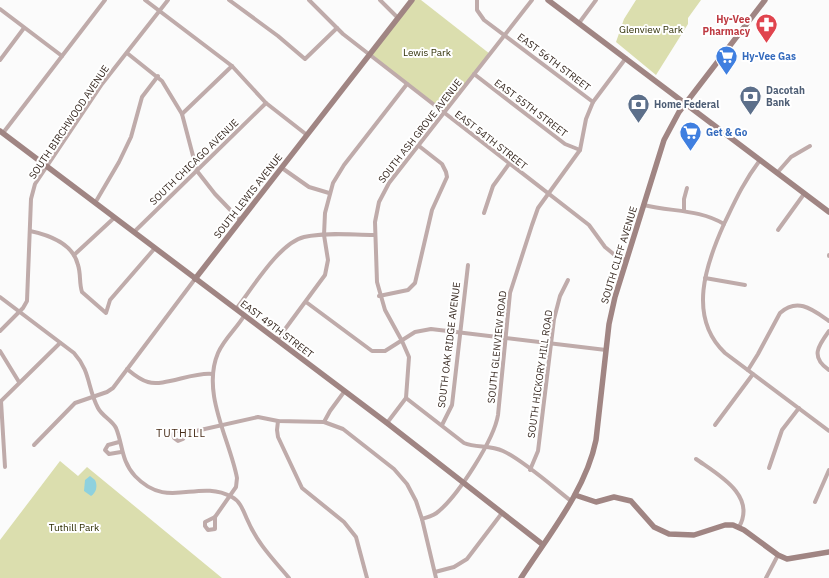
<svg xmlns="http://www.w3.org/2000/svg" width="829" height="578" font-family="'IBM Plex Sans',sans-serif">
<style>
.green{fill:#dbdeae}
.water{fill:#8ed1de}
.lines{fill:none;stroke-linecap:round;stroke-linejoin:round}
.street{stroke:#bfabaa;stroke-width:4}
.secondary{stroke:#a08583;stroke-width:5.5}
.labels{text-anchor:middle;dominant-baseline:central;stroke-width:4;stroke-linejoin:round;paint-order:stroke}
.health-label{font-size:10px;font-weight:bold;fill:#be3a42;stroke:#fff;text-anchor:end}
.park-label{font-size:10px;fill:#2e2e04;stroke:#fff}
.shop-label{font-size:10px;font-weight:bold;fill:#366cbe;stroke:#fff;text-anchor:start}
.street-label{font-size:10px;fill:#372921;stroke:#fff}
.service-label{font-size:10px;font-weight:bold;fill:#4e5e75;stroke:#fff;text-anchor:start}
.neighbourhood-label{font-size:11px;letter-spacing:1px;fill:#482e1a;stroke:#fff}
</style>
<rect width="100%" height="100%" fill="#fbfbfb"/>
<g class="green">
<path d="M412,0H421L490,54L445,113L370,55Z"/>
<path d="M636,0H701L688,18V24L656,75L616,42L624,19Z"/>
<path d="M60,461L78,476L87,467L222,578H0V540Z"/>
</g>
<path class="water" d="M90,476L95,480C98,486 96,493 91,496L84,491L85,480Z"/>
<g class="lines">
<g class="street">
<path d="M145,0L232,66L266,103L307,135"/>
<path d="M229,0L278,36L305,59L337,28"/>
<path d="M309,0L343,34L589,225L605,247L616,256L626,260"/>
<path d="M380,0L398,18"/>
<path d="M477,0V10L484,20L593,102"/>
<path d="M0,9L62,56"/>
<path d="M579,23L596,0"/>
<path d="M127,53L162,81L182,114L197,171L215,194L240,220"/>
<path d="M0,60L24,28"/>
<path d="M474,74L565,144L580,150"/>
<path d="M182,114L232,66"/>
<path d="M3,133L105,0"/>
<path d="M760,160C743,183 736,199 724,224C706,264 687,317 725,353L829,431"/>
<path d="M282,168L309,187L329,193"/>
<path d="M777,173L791,157L810,146"/>
<path d="M95,203L119,162L131,137L142,97L158,76"/>
<path d="M644,205C672,212 699,209 724,224"/>
<path d="M684,211V199L687,188"/>
<path d="M484,213L493,186L509,164"/>
<path d="M778,230L804,194"/>
<path d="M30,231C49,235 73,243 78,265C81,274 79,283 82,292L106,313L110,300L155,248"/>
<path d="M134,232L266,103"/>
<path d="M74,255L114,218"/>
<path d="M829,256V255"/>
<path d="M705,278L745,285"/>
<path d="M379,296L408,290L415,283L432,210L447,177L446,172L442,164L419,146"/>
<path d="M0,297L74,353C91,372 87,387 98,408C102,416 112,420 116,428C123,445 121,461 135,476C168,511 197,478 232,497C240,501 243,510 247,519C257,543 272,558 289,578"/>
<path d="M306,302L372,351H385L415,332L431,329L606,350"/>
<path d="M236,309C252,289 279,243 304,237C326,232 352,235 374,235"/>
<path d="M0,331L23,308L27,301L31,199L35,184L102,84L168,0"/>
<path d="M829,331C818,346 810,357 829,370"/>
<path d="M277,340L325,275L328,260L324,235L325,213L333,183L344,165L407,84"/>
<path d="M0,351L19,382"/>
<path d="M127,369C133,374 140,380 148,382C163,387 193,372 212,374"/>
<path d="M748,370L758,354L780,313C798,297 813,310 829,321"/>
<path d="M406,398L464,443C476,448 490,445 503,451C523,460 553,487 571,501"/>
<path d="M278,421L277,430L278,437L302,488L344,522L356,537L367,578"/>
<path d="M324,422L330,411L344,392"/>
<path d="M387,423L406,398L409,357L402,341L385,310L377,282L375,222L379,202L389,183L532,0"/>
<path d="M442,425L452,405L468,265"/>
<path d="M715,425L753,374"/>
<path d="M178,429L187,433L183,439L178,441L174,438L173,434Z"/>
<path d="M187,433L258,417L278,421L324,422L343,429L394,469L407,484L416,501L422,519L436,578"/>
<path d="M119,442L108,445L105,450L109,454L121,452"/>
<path d="M34,445L75,403L107,392L113,388L195,279"/>
<path d="M696,459C717,474 757,495 739,527"/>
<path d="M5,467L1,401L60,343"/>
<path d="M769,468L782,430L799,408"/>
<path d="M530,470L538,451L554,319L560,296L568,280"/>
<path d="M815,502L829,470"/>
<path d="M215,517L236,487L237,478C230,440 201,393 218,353C224,339 236,329 244,316"/>
<path d="M215,517V529L208,530L205,526V522Z"/>
<path d="M422,519C428,517 434,516 439,511C458,495 494,440 498,415L510,293L532,225L538,208L580,150L586,119L593,102L626,58"/>
<path d="M435,572L454,567L467,559L502,513"/>
<path d="M766,578L778,555"/>
</g>
<g class="secondary">
<path d="M548,0L829,212"/>
<path d="M0,131L387,423L542,544"/>
<path d="M195,279L412,0"/>
<path d="M575,495L596,502L614,497L631,501L654,527L669,534L694,535L725,525H733L744,530L778,555L787,559L829,552"/>
<path d="M521,578C548,536 586,490 596,440L609,324L615,297L664,140L679,112L765,0"/>
</g>
</g>
<defs>
<symbol id="pharmacy-pin" viewBox="-11 -11 22 30"><path d="M0 17L-7.5 6A9.5 9.5 0 1 1 7.5 6Z" fill="#e0444e" stroke="#fff"/><path d="M-2-6h4v4h4v4h-4v4h-4v-4h-4v-4h4Z" fill="#fff"/></symbol>
<symbol id="supermarket-pin" viewBox="-11 -11 22 30"><path d="M0 17L-7.5 6A9.5 9.5 0 1 1 7.5 6Z" fill="#3f7fe0" stroke="#fff"/><path d="M-6-5.5h2.5l.6 2H6L4.5 2H-2.5L-4.4-4H-6ZM-1.5 3.2a1.3 1.3 0 1 0 .1 0ZM3 3.2a1.3 1.3 0 1 0 .1 0Z" fill="#fff"/></symbol>
<symbol id="bank-pin" viewBox="-11 -11 22 30"><path d="M0 17L-7.5 6A9.5 9.5 0 1 1 7.5 6Z" fill="#5c6f8a" stroke="#fff"/><path d="M-6-4H6V4H-6ZM0-2.3a2.3 2.3 0 1 0 0 4.6a2.3 2.3 0 1 0 0-4.6Z" fill="#fff"/></symbol>
</defs>
<g fill-rule="evenodd">
<use href="#pharmacy-pin" x="754" y="12" width="25" height="34"/>
<use href="#supermarket-pin" x="714" y="44" width="25" height="34"/>
<use href="#bank-pin" x="738" y="84" width="25" height="34"/>
<use href="#bank-pin" x="626" y="92" width="25" height="34"/>
<use href="#supermarket-pin" x="678" y="120" width="25" height="34"/>
</g>
<g class="labels">
<g class="health-label">
<text x="750" y="19">Hy-Vee<tspan x="750" dy="12">Pharmacy</tspan></text>
</g>
<g class="park-label">
<text x="651" y="29">Glenview Park</text>
<text x="427" y="52">Lewis Park</text>
<text x="74" y="527">Tuthill Park</text>
</g>
<g class="shop-label">
<text x="742" y="56">Hy-Vee Gas</text>
<text x="706" y="132">Get &amp; Go</text>
</g>
<g class="street-label">
<text transform="translate(554 62) rotate(37)">EAST 56TH STREET</text>
<text transform="translate(531 108) rotate(37)">EAST 55TH STREET</text>
<text transform="translate(69 122) rotate(-56)">SOUTH BIRCHWOOD AVENUE</text>
<text transform="translate(420 131) rotate(-52)">SOUTH ASH GROVE AVENUE</text>
<text transform="translate(491 140) rotate(38)">EAST 54TH STREET</text>
<text transform="translate(194 162) rotate(-44)">SOUTH CHICAGO AVENUE</text>
<text transform="translate(248 196) rotate(-52)">SOUTH LEWIS AVENUE</text>
<text transform="translate(619 255) rotate(-73)">SOUTH CLIFF AVENUE</text>
<text transform="translate(277 329) rotate(37)">EAST 49TH STREET</text>
<text transform="translate(449 345) rotate(-83)">SOUTH OAK RIDGE AVENUE</text>
<text transform="translate(497 347) rotate(-84)">SOUTH GLENVIEW ROAD</text>
<text transform="translate(540 374) rotate(-82)">SOUTH HICKORY HILL ROAD</text>
</g>
<g class="service-label">
<text x="766" y="90">Dacotah<tspan x="766" dy="12">Bank</tspan></text>
<text x="654" y="104">Home Federal</text>
</g>
<g class="neighbourhood-label">
<text x="181" y="433">TUTHILL</text>
</g>
</g>
</svg>
